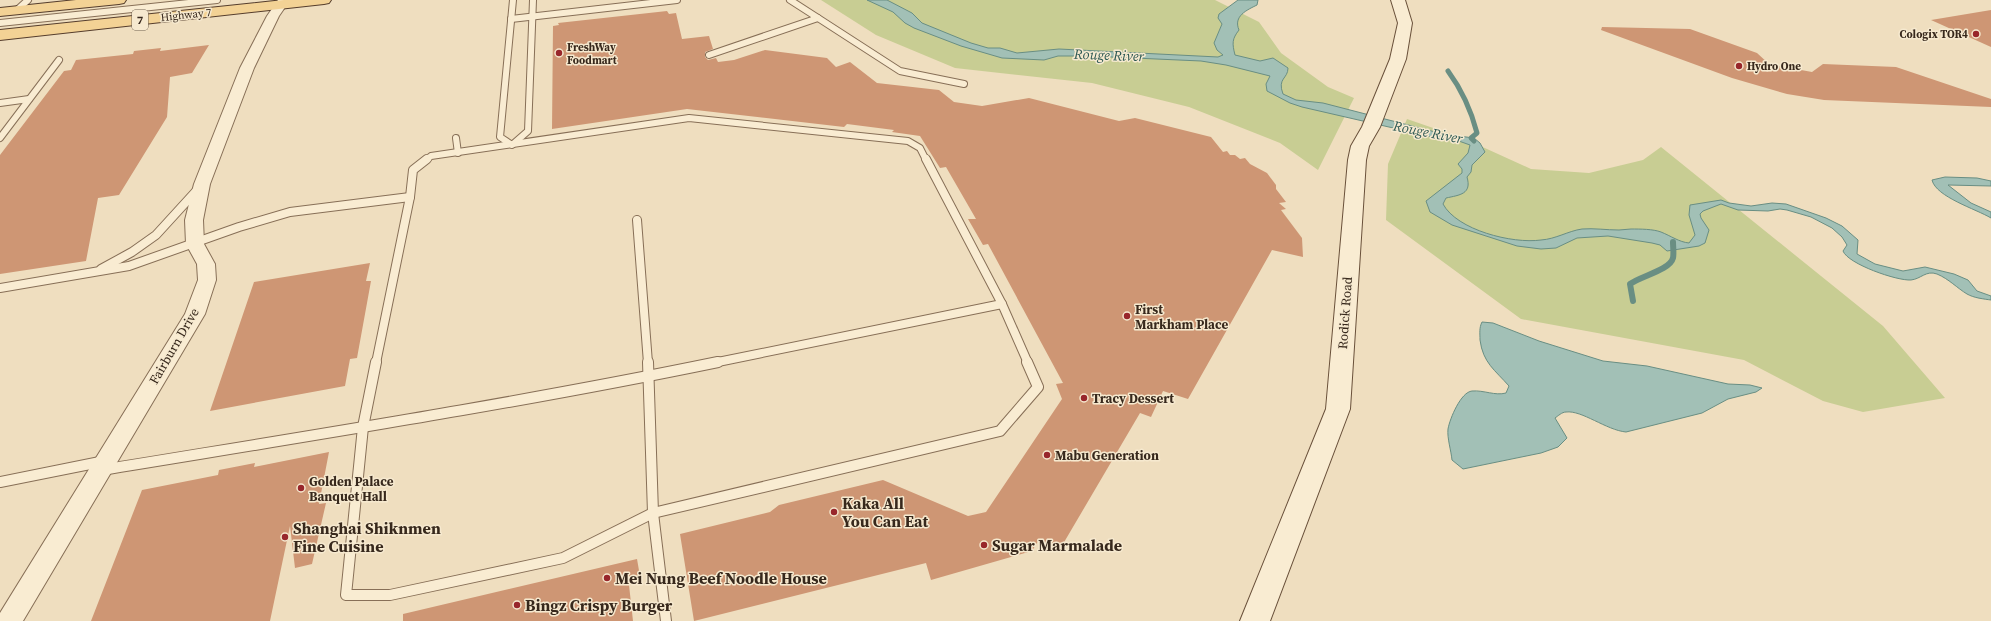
<svg xmlns="http://www.w3.org/2000/svg" width="1991" height="621" font-family="'Source Serif 4',serif">
<style>
.green{fill:#c8cd93}
.water{fill:#a2c0b6;stroke:#698e83}
.lines{fill:none;stroke-linecap:round;stroke-linejoin:round}
.stream-far1{stroke:#698e83;stroke-width:5}
.stream{stroke:#698e83;stroke-width:6}
.building{fill:#ce9674}
.service-far2-casing{stroke:#876f57;stroke-width:8}
.service-far1-casing{stroke:#876f57;stroke-width:10}
.service-casing{stroke:#876f57;stroke-width:12}
.minor-casing{stroke:#876f57;stroke-width:2}
.secondary-casing{stroke:#69503a;stroke-width:2}
.primary-casing{stroke:#553d2c;stroke-width:2}
.service-far2{stroke:#f9ecd2;stroke-width:6}
.service-far1{stroke:#f9ecd2;stroke-width:8}
.service{stroke:#f9ecd2;stroke-width:10}
.minor{fill:#f9ecd2;fill-rule:evenodd}
.secondary{fill:#f9ecd2;fill-rule:evenodd}
.primary{fill:#f3d295;fill-rule:evenodd}
.poi-dot{fill:#98262b;stroke:#f6e9cf;stroke-width:1.5}
.labels{text-anchor:middle;dominant-baseline:central;stroke-width:3;stroke-linejoin:round;paint-order:stroke}
.far-street-label{font-size:11px;fill:#37281c;stroke:#f6e9cf}
.far-poi-label{font-size:11px;font-weight:bold;fill:#37281c;stroke:#f6e9cf;text-anchor:start}
.shield{fill:#f6e9cf;stroke:#706252;stroke-width:1}
.shield-label{font-size:12px;font-weight:bold;fill:#37281c}
.poi-label{font-size:13px;font-weight:bold;fill:#37281c;stroke:#f6e9cf;text-anchor:start}
.street-label{font-size:13px;fill:#37281c;stroke:#f6e9cf}
.water-label{font-size:14px;font-style:italic;fill:#2b5752;stroke:#f6e9cf}
.near-poi-label{font-size:16px;font-weight:bold;fill:#37281c;stroke:#f6e9cf;text-anchor:start}
</style>
<rect width="100%" height="100%" fill="#efdebf"/>
<g class="green">
<path d="M821,0H1215L1259,22L1281,53L1328,87L1354,98L1318,170L1280,143L1189,107L1092,83L955,68L876,35Z"/>
<path d="M1407,119L1465,139L1531,169L1589,173L1643,160L1661,147L1883,326L1945,398L1863,412L1823,401L1744,360L1521,319L1386,220L1388,164Z"/>
</g>
<g class="water">
<path d="M867,0H887L912,13L922,23L971,43L988,48H1000L1017,53L1059,49L1218,57L1223,55L1217,50L1214,43L1222,24L1218,18L1219,14L1238,0H1258L1257,5C1247,10 1233,16 1239,30C1232,39 1232,43 1235,55L1260,61L1273,58L1288,68C1288,79 1277,78 1283,94L1296,100L1323,103L1443,134L1474,138L1480,143L1485,152L1472,165L1471,172L1467,177C1472,194 1460,195 1446,198L1443,204C1457,230 1512,244 1541,240C1556,239 1568,231 1582,229C1594,228 1606,230 1619,230C1623,230 1627,229 1631,229C1640,229 1653,229 1661,232C1671,236 1679,242 1689,243L1695,235L1689,215L1690,205L1721,200L1729,203L1751,206L1772,203L1786,204L1826,218L1842,226L1858,240L1857,254L1875,264L1903,271L1925,267L1954,274L1968,280L1977,291L1991,296V300C1984,299 1974,298 1967,294C1957,288 1949,279 1937,274C1926,270 1921,279 1911,280C1897,281 1848,264 1843,251L1847,245L1842,237L1832,228L1811,217L1787,210L1780,209L1768,211L1738,210L1721,204L1703,211L1700,214L1701,218L1709,230L1705,243L1699,246L1667,251L1660,245L1652,243L1608,236L1577,238L1556,248L1541,249L1517,246L1452,225L1430,212L1426,201L1462,173V169L1458,164L1468,153L1470,145L1456,140L1441,139L1302,107L1290,103L1267,91L1266,84L1270,76L1226,65L1201,61L1089,56H1058L1044,60L1002,58L961,46L914,28L905,23L893,12Z"/>
<path d="M1945,177L1977,178L1991,181V186L1948,185L1971,203L1991,212V218C1976,209 1936,197 1932,180Z"/>
<path d="M1482,322L1493,323L1539,341L1603,361L1647,366L1728,384L1750,385L1762,388L1756,392L1728,399L1702,413L1626,432C1606,430 1582,410 1566,412C1562,412 1558,416 1555,418L1567,438L1558,447L1541,453L1463,469L1452,460C1451,450 1447,438 1448,429C1450,418 1461,392 1472,391C1484,390 1495,396 1506,393L1509,386C1495,370 1483,363 1480,340C1480,333 1479,328 1482,322Z"/>
</g>
<g class="lines">
<path class="stream-far1" d="M1448,71C1462,90 1471,110 1477,133L1471,138L1474,141"/>
<path class="stream" d="M1633,301L1630,284C1641,276 1670,270 1673,258C1674,253 1673,247 1673,242"/>
</g>
<g class="building">
<path d="M1991,10V47L1931,20Z"/>
<path d="M667,11L669,14L676,13L682,39L709,36L713,49L705,52V57L708,60L716,58L718,62L734,60L765,50L827,58L836,67L850,62L877,83L939,90L954,102L982,106L1029,98L1119,121L1135,118L1211,137L1223,152L1227,151L1230,155H1235L1240,159L1245,158L1250,164L1267,173L1276,185V189L1286,202L1279,203L1286,209L1281,210L1302,238L1303,257L1272,250L1188,399L1163,391L1151,417L1140,413L1063,544L1051,547L1038,541L1032,551L931,580L926,563L694,621L680,534L770,512L779,505L883,480L968,516L986,512L1062,399L1056,384L1063,383L988,244L983,245L968,219H976L946,167L940,168L920,136L892,132L894,130L847,124L844,127L687,109L552,129L553,26L559,25L558,23Z"/>
<path d="M1602,27L1690,29L1757,53L1769,64L1812,72L1823,64L1896,67L1991,99V107L1824,100L1787,94L1732,78L1601,30Z"/>
<path d="M209,45L192,73L170,77L167,117L119,195L98,198L86,261L0,274V155L64,71L71,70L76,60L133,54L134,51L161,48L160,51Z"/>
<path d="M370,263L366,281H371L357,358L350,359L345,386L210,411L254,282Z"/>
<path d="M329,452L319,504L326,503L312,564L295,568L290,526L270,621H91L142,490L218,475L219,470L255,463L254,467Z"/>
<path d="M637,559L641,582L629,585L633,621H403V614Z"/>
</g>
<g class="lines">
<defs>
<g id="service-far2">
<path d="M513,0L500,137L512,145L528,131L533,0"/>
<path d="M17,10L28,0"/>
<path d="M818,18L900,71L964,84"/>
<path d="M511,19L677,0"/>
<path d="M0,23L217,0"/>
<path d="M709,55L818,18L790,0"/>
<path d="M0,103L29,99"/>
<path d="M0,138L59,60"/>
<path d="M456,138L458,153"/>
<path d="M426,160L431,156L689,118L908,141L920,148L926,160"/>
</g>
<g id="service-far1">
<path d="M926,159L1002,304L1028,363"/>
<path d="M637,220L648,363"/>
<path d="M101,269L132,252L156,235L198,189"/>
<path d="M0,288L129,266L239,227L290,212L410,197"/>
<path d="M376,363L410,197L413,170L427,159"/>
<path d="M713,363L1002,304"/>
</g>
<g id="service">
<path d="M376,362L363,427L346,595H390L563,558L653,513L1000,431L1038,387L1027,362"/>
<path d="M648,362L653,513L666,621"/>
<path d="M102,470C308,436 514,404 718,362"/>
<path d="M0,482L105,461"/>
</g>
<path id="minor" d="M278,0H290L279,16L254,68L210,184L203,220L204,244L215,264L216,280L205,314L23,621H0V613L185,314L198,280L197,264L186,244L185,220L194,184L240,68L267,16Z"/>
<path id="secondary" d="M1391,0H1405L1412,23L1406,59L1380,127L1369,146L1366,160L1350,409L1270,621H1240L1326,409L1348,160L1351,146L1362,127L1390,59L1398,23Z"/>
<g id="primary">
<path d="M76,0H126L124,3L119,4L0,16V8Z"/>
<path d="M284,0H331L329,3L324,4L0,40V30Z"/>
</g>
</defs>
<use href="#service-far2" class="service-far2-casing"/>
<use href="#service-far1" class="service-far1-casing"/>
<use href="#service" class="service-casing"/>
<use href="#minor" class="minor-casing"/>
<use href="#secondary" class="secondary-casing"/>
<use href="#primary" class="primary-casing"/>
<use href="#service-far2" class="service-far2"/>
<use href="#service-far1" class="service-far1"/>
<use href="#service" class="service"/>
<use href="#minor" class="minor"/>
<use href="#secondary" class="secondary"/>
<use href="#primary" class="primary"/>
</g>
<g class="poi-dot">
<circle cx="1976" cy="34" r="4"/>
<circle cx="559" cy="53" r="4"/>
<circle cx="1739" cy="66" r="4"/>
<circle cx="1127" cy="316" r="4"/>
<circle cx="1084" cy="398" r="4"/>
<circle cx="1047" cy="455" r="4"/>
<circle cx="301" cy="488" r="4"/>
<circle cx="834" cy="512" r="4"/>
<circle cx="285" cy="537" r="4"/>
<circle cx="984" cy="545" r="4"/>
<circle cx="607" cy="578" r="4"/>
<circle cx="517" cy="605" r="4"/>
</g>
<g class="labels">
<g class="far-street-label">
<text transform="translate(186 15) rotate(-6)">Highway 7</text>
</g>
<g class="far-poi-label">
<text x="1968" y="34" text-anchor="end">Cologix TOR4</text>
<text x="567" y="47">FreshWay<tspan x="567" dy="13">Foodmart</tspan></text>
<text x="1747" y="66">Hydro One</text>
</g>
<rect class="shield" x="132" y="10" width="16" height="20" rx="3"/>
<g class="shield-label">
<text x="140" y="20">7</text>
</g>
<g class="poi-label">
<text x="1135" y="309">First<tspan x="1135" dy="15">Markham Place</tspan></text>
<text x="1092" y="398">Tracy Dessert</text>
<text x="1055" y="455">Mabu Generation</text>
<text x="309" y="481">Golden Palace<tspan x="309" dy="15">Banquet Hall</tspan></text>
</g>
<g class="street-label">
<text transform="translate(1345 313) rotate(-86)">Rodick Road</text>
<text transform="translate(174 346) rotate(-60)">Fairburn Drive</text>
</g>
<g class="water-label">
<text transform="translate(1109 55) rotate(2)">Rouge River</text>
<text transform="translate(1428 132) rotate(11)">Rouge River</text>
</g>
<g class="near-poi-label">
<text x="842" y="503">Kaka All<tspan x="842" dy="18">You Can Eat</tspan></text>
<text x="293" y="528">Shanghai Shiknmen<tspan x="293" dy="18">Fine Cuisine</tspan></text>
<text x="992" y="545">Sugar Marmalade</text>
<text x="615" y="578">Mei Nung Beef Noodle House</text>
<text x="525" y="605">Bingz Crispy Burger</text>
</g>
</g>
</svg>
